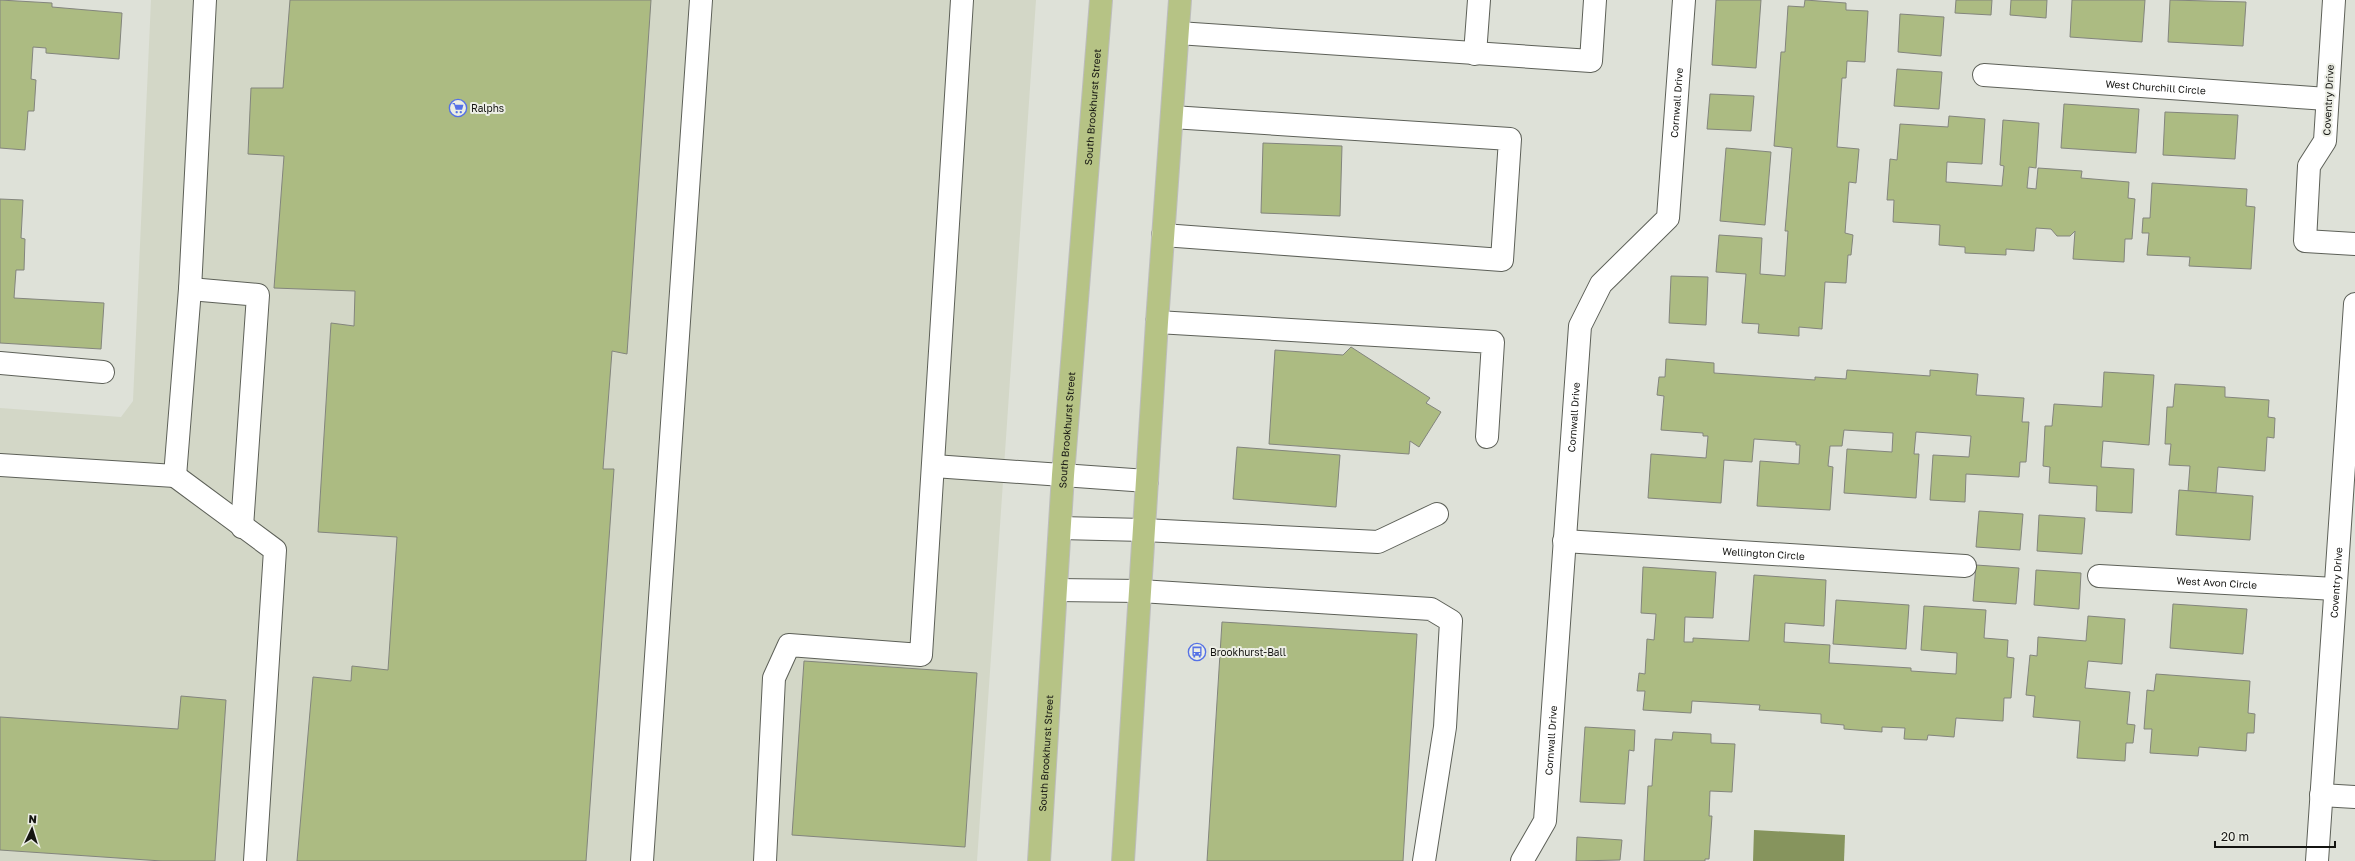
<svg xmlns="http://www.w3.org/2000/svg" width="2355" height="861" font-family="'Golos Text',sans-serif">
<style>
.built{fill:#d3d7c7}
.water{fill:#86945d}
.building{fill:#acbb82;stroke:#83857d}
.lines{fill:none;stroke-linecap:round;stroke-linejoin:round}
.minor-casing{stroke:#5d6058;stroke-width:24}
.major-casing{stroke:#bdbdbc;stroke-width:24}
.minor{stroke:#fff;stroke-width:22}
.major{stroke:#b6c385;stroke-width:22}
.labels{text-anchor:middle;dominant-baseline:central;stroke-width:4;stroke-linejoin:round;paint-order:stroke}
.street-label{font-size:10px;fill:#141411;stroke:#eceee5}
.poi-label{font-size:10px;fill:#141411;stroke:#eceee5;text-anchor:start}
</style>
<rect width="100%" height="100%" fill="#dee1d8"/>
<path class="built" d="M151,0H1036L977,861H0V408L121,417L133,401Z"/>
<path class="water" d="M1754,830L1845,835L1844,861H1753Z"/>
<g class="building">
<path d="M0,0L52,3V7L122,13L119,59L46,53V48L33,47L31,79L36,80L34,111H28L25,150L0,148Z"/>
<path d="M290,0H651L627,354L612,351L603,469H614L586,861H297L313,677L351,681L352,666L388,670L397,537L318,532L331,323L354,326L355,291L274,288L284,156L248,154L251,88H283Z"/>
<path d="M1716,0H1761L1756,68L1712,65Z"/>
<path d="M1805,0L1846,3V10L1868,11L1865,62L1847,61L1846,78H1842L1837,147L1859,149L1856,183L1849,182L1845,233L1853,235L1851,255H1848L1846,283L1825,282L1822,329L1799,327V336L1758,333L1759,324L1742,323L1746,274L1716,272L1719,235L1762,238L1760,274L1785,276L1788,231H1785L1792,148L1774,146L1781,52H1785L1788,6L1804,7Z"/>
<path d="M1956,0H1992L1991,15L1955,13Z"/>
<path d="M2011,0H2047L2046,18L2010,15Z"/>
<path d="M2072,0H2145L2142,42L2070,37Z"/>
<path d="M2170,0L2246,2L2243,46L2168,42Z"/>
<path d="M1900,14L1944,17L1941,56L1898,52Z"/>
<path d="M1897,69L1942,72L1939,109L1894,106Z"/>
<path d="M1710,94L1754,96L1751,131L1707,129Z"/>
<path d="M2064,104L2139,109L2136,153L2061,148Z"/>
<path d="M2165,112L2238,115L2235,159L2163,155Z"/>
<path d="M1949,116L1985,119L1982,164L1947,162L1946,182L2002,186L2004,166L2000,165L2003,120L2039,123L2036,168L2029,167L2027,188L2036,189L2038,168L2082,171L2081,178L2129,182L2128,198L2135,199L2132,239H2125L2124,262L2073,259L2075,231L2070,236H2057L2051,229L2036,228L2034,251L2006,249V255L1965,253V247L1939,245L1940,225L1893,222L1894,200H1887L1890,159L1897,160L1900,124L1948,127Z"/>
<path d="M1263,143L1342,146L1340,216L1261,213Z"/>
<path d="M1726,148L1771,152L1765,225L1720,221Z"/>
<path d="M2152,183L2247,189L2246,206L2255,207L2251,269L2189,266L2190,257L2147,255L2149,233H2142L2143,218H2150Z"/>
<path d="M0,199L23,200L21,238L25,239L24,270H16L14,298L104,303L101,349L0,343Z"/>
<path d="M1671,276L1708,277L1706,325L1669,323Z"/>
<path d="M1351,347L1430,398L1426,403L1441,412L1419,447L1410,441L1409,454L1269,444L1275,350L1343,355Z"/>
<path d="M1666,359L1714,363V373L1815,380V377L1846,379L1847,370L1930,376V370L1978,374L1976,395L2024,398L2022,422H2029L2026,462H2020L2019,477L1966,474L1965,502L1930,500L1933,455L1969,457L1971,436L1916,432L1914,454H1919L1916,498L1844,493L1847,449L1892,452L1893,433L1844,430L1842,446H1830L1828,466L1833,467L1830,510L1757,506L1760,461L1799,464L1800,445H1796V442L1754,439L1752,462L1724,460L1721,503L1648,498L1651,454L1706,458L1708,436H1703V433L1661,430L1664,396L1657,395L1659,377H1665Z"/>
<path d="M2104,372L2154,375L2149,445L2103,441L2101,467L2134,469L2132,513L2096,511L2097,486L2049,483L2050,467L2043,466L2045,426H2052L2054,404L2102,407Z"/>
<path d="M2175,384L2225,387V397L2269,400L2268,417L2275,418L2274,438L2267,437L2265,471L2218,467L2216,493L2188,491L2190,466L2169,465L2171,444H2165L2167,407H2173Z"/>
<path d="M1237,447L1340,455L1336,507L1233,499Z"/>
<path d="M2179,490L2253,496L2250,540L2176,535Z"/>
<path d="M1979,511L2023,514L2020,550L1976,547Z"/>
<path d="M2039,515L2085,518L2082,554L2037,551Z"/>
<path d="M1976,565L2019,568L2016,604L1973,601Z"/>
<path d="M1643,567L1716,572L1713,618L1685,617L1684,642H1693V638L1749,641L1754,575L1826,580L1824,626L1785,623L1784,642L1830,645L1829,663L1911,668V671L1956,674L1957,653L1921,650L1924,606L1986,610L1984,638L2008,640L2007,657L2014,658L2011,698H2004L2003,721L1956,718L1954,737L1928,735L1927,740L1904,739L1905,728L1882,727V732L1844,729V725L1821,723V714L1759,710L1760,705L1692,701L1691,713L1643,710L1645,691H1637L1639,673L1645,674L1647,639L1654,640L1656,614L1641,613Z"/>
<path d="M2036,570L2081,573L2079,609L2034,605Z"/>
<path d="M1836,600L1909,605L1906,649L1833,644Z"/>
<path d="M2173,604L2247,609L2243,654L2170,648Z"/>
<path d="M2088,616L2125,619L2122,664L2088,661L2085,688L2130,692L2127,724L2135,725L2133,743H2126L2125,761L2077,758L2080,721L2033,717L2035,696L2026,695L2030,655L2037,656L2038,637L2086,641Z"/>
<path d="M1222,622L1417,634L1403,861H1207Z"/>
<path d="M804,661L977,673L965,847L792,835Z"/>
<path d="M2156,674L2250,681L2248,713L2255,714L2254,733H2247L2246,751L2199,747L2198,756L2150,753L2152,729H2144L2147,690L2154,691Z"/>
<path d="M181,696L226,700L215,861H162L0,850V717L178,729Z"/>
<path d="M1585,727L1635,730L1634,751L1629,750L1625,804L1580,802Z"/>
<path d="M1673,732L1711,734V743L1735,744L1732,792L1710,791L1709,816H1712L1709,859H1705V861H1644L1648,786H1652L1655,739L1672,740Z"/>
<path d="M1577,837L1622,840L1620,860L1576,861Z"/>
</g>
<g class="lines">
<defs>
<g id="minor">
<path d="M2334,0L2325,141L2309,166L2305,241L2355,244"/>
<path d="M1178,33L1591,61L1595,0"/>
<path d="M1475,54L1479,0"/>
<path id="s1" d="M1984,75L2327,99"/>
<path d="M1163,235L1502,260L1510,139L1172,117"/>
<path d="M190,289L258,295L242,527"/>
<path d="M1157,322L1493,342L1487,437"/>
<path d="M0,363L103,372"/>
<path d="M0,465L175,476L190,289L205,0"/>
<path d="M934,466L1147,481"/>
<path d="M175,476L275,550L255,861"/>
<path d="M1060,528L1144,530L1378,542L1437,514"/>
<path id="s2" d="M1564,541L1965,566"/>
<path id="s3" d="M2099,576L2335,589"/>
<path d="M1056,590L1140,591L1431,609L1451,621L1445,727L1424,861"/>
<path d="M2321,795L2355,797"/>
<path d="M642,861L701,0"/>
<path d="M765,861L774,678L789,645L921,655L962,0"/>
<path id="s4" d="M1522,861L1545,821L1580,326L1601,284L1668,218L1684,0"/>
<path id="s5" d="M2317,861L2355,304"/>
</g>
<g id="major">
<path id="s6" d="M1039,861L1063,475L1101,0"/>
<path d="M1123,861L1157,322L1180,0"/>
</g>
</defs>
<use href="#minor" class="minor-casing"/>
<use href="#major" class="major-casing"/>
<use href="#minor" class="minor"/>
<use href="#major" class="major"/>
</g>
<defs>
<symbol id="supermarket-ring" viewBox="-11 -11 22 22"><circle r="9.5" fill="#eceee5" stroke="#5571e6" stroke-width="1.5"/><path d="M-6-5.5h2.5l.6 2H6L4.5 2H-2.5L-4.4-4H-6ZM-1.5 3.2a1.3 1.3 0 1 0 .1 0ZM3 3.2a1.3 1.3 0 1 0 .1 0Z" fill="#5571e6"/></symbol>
<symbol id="bus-ring" viewBox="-11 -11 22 22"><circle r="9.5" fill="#eceee5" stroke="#5571e6" stroke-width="1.5"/><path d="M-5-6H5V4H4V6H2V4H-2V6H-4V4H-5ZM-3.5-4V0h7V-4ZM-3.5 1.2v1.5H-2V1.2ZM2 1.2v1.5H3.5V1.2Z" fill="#5571e6"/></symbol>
</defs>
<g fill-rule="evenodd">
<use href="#supermarket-ring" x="448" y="98" width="20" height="20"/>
<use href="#bus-ring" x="1187" y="642" width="20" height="20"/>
</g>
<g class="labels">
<g class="street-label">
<text stroke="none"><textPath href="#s1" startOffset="172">West Churchill Circle</textPath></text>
<text transform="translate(2328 100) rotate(-87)">Coventry Drive</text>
<text stroke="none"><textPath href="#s4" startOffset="799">Cornwall Drive</textPath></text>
<text stroke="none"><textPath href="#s6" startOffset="756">South Brookhurst Street</textPath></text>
<text stroke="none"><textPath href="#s4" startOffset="451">Cornwall Drive</textPath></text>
<text stroke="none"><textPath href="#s6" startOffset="432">South Brookhurst Street</textPath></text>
<text stroke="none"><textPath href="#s2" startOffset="200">Wellington Circle</textPath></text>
<text stroke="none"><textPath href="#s3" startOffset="118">West Avon Circle</textPath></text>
<text stroke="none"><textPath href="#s5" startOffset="279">Coventry Drive</textPath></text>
<text stroke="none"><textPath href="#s4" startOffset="127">Cornwall Drive</textPath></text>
<text stroke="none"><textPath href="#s6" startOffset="108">South Brookhurst Street</textPath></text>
</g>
<g class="poi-label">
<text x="471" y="108">Ralphs</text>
<text x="1210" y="652">Brookhurst-Ball</text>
</g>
</g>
<g transform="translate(32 829) rotate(4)" stroke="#eceee5" stroke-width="3" paint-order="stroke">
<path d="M0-3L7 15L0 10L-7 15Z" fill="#141411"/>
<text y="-6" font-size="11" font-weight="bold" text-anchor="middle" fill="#141411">N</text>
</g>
<path d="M2215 841v6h120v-6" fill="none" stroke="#141411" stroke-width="2"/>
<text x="2221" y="841" font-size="12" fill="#141411" stroke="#eceee5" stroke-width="3" paint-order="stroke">20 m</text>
</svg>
